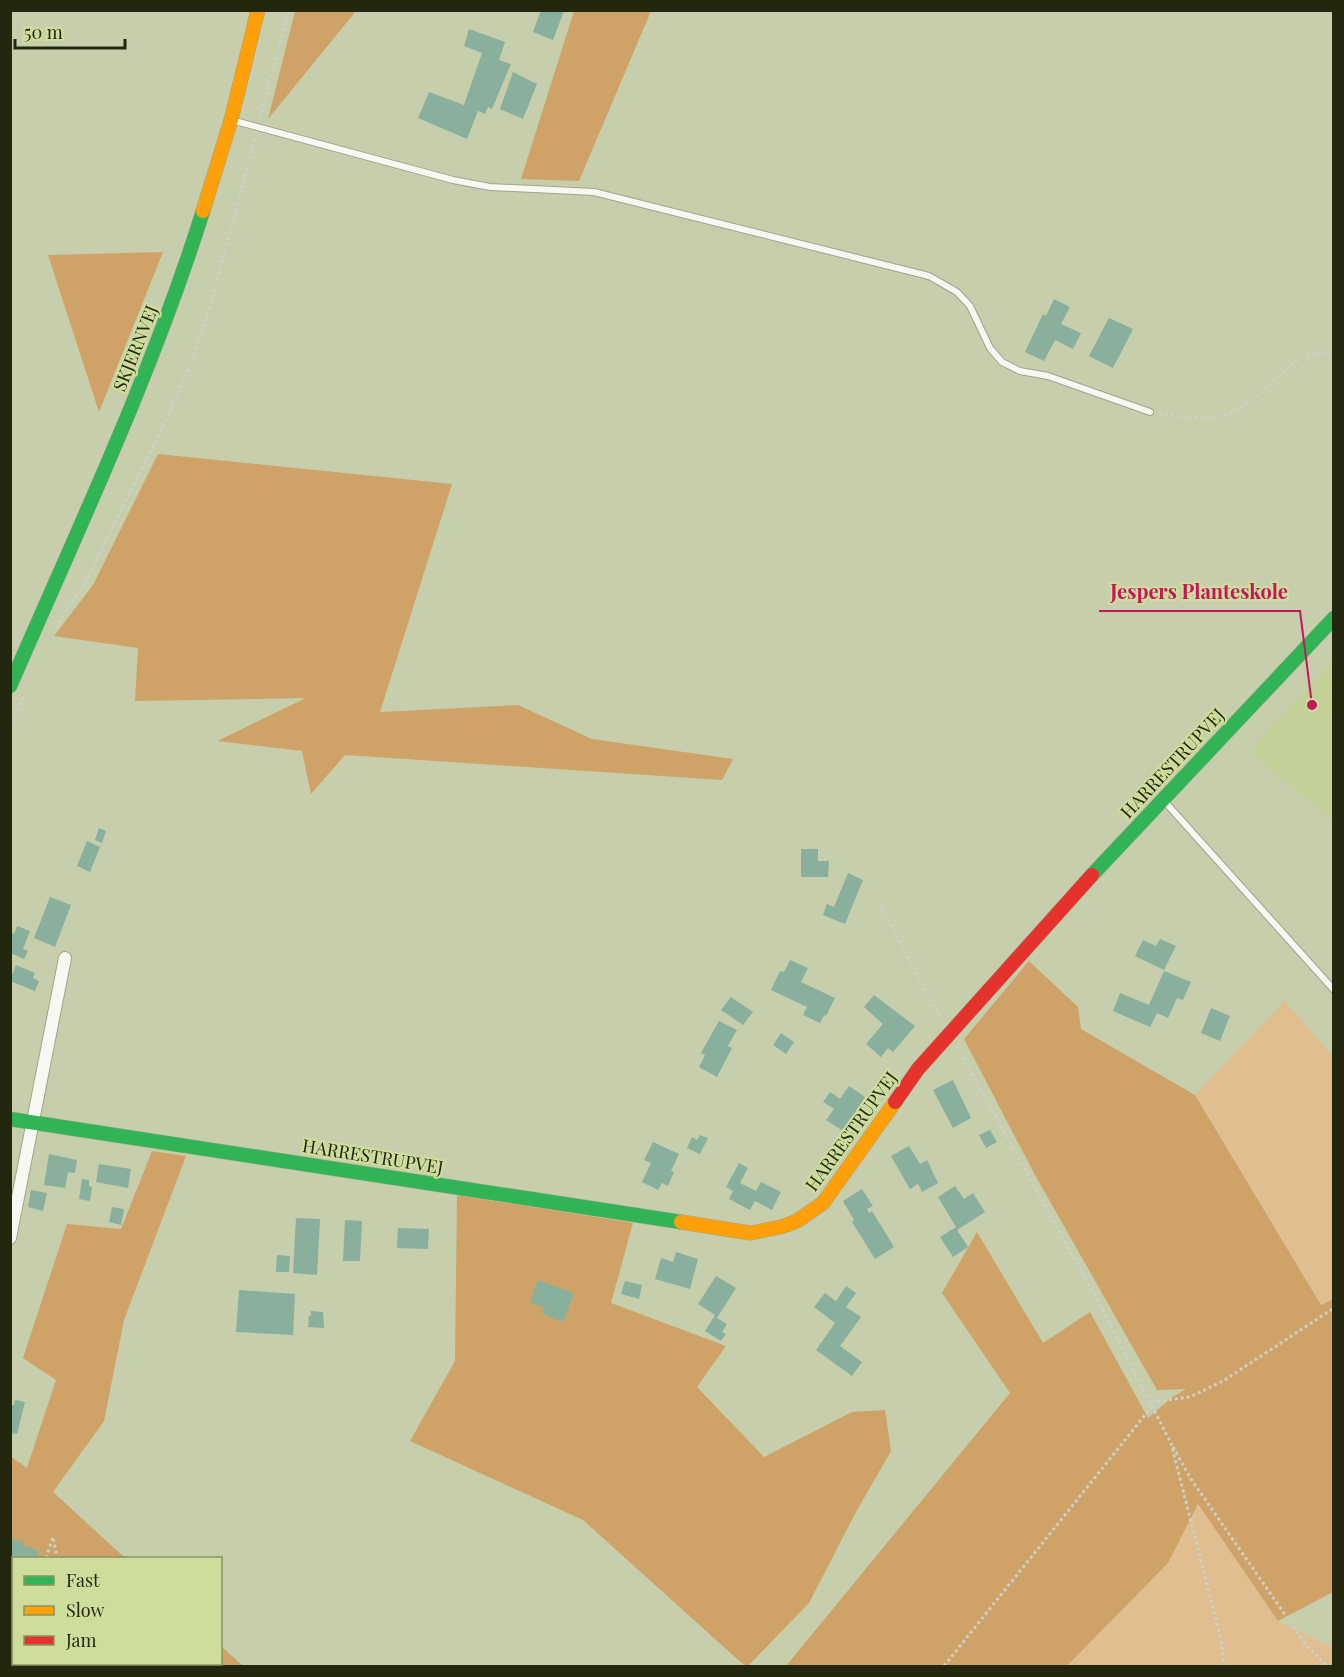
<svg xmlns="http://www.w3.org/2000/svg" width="1344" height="1677" font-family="'Playfair Display',serif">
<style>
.built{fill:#c3d098}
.green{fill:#e0be90}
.forest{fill:#cfa367}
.building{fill:#89b09c}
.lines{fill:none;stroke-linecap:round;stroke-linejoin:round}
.lane-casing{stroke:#9fa589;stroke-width:8}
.street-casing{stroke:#9fa589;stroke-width:14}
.fast-casing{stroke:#9fa589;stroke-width:15}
.slow-casing{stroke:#9fa589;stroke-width:15}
.jam-casing{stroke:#9fa589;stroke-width:15}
.path{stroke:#cdd0c4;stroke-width:3;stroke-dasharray:3 3;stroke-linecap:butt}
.lane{stroke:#f6f8f2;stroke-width:6}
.street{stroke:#f6f8f2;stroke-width:12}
.fast{stroke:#30b455;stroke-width:14}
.slow{stroke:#ff9f0a;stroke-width:14}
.jam{stroke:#e5322d;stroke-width:14}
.labels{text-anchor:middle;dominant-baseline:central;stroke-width:4.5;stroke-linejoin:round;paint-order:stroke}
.street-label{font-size:18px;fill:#22270e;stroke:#cedd9c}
.leader{fill:none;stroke:#c2185b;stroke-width:2}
.callout-dot{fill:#c2185b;stroke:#cedd9c;stroke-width:2}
.callout-label{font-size:20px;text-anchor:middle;font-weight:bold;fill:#c2185b;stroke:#cedd9c;stroke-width:4.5;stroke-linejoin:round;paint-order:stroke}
</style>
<rect width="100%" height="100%" fill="#c6ceab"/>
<path class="built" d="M1333,659V820L1249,752Z"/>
<g class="green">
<path d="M1285,1001L1333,1057V1299L1321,1305L1195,1095Z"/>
<path d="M1198,1504L1278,1621L1333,1648V1666H1067L1168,1563Z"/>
</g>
<g class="forest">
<path d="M295,11H356L268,119Z"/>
<path d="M574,11H651L579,181L521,179Z"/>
<path d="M163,252L99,412L48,255Z"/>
<path d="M158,454L452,484L380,712L518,705L592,739L733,759L722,780L345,755L311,794L302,751L217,741L306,698L135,701L138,648L54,636L93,585Z"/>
<path d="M1029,961L1078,1007L1081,1029L1195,1095L1321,1305L1333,1299V1592L1278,1621L1198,1504L1168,1563L1067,1666H786L1010,1393L942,1293L977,1232L1043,1343L1090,1312L1148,1418L1171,1398L1186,1389L1157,1390L1035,1175L964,1039Z"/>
<path d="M152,1151L186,1156L124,1320L104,1421L53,1492L125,1558H14V1664H220L221,1646L243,1666H11L10,1456L27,1468L56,1380L23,1358L67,1224L121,1229Z"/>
<path d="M457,1195L633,1223L611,1303L726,1346L697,1387L764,1457L852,1412L885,1410L891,1451L856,1512L809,1603L748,1666H745L583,1520L410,1441L455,1361Z"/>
</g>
<g class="building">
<path d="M541,10L564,11L553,40L533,32Z"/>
<path d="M469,29L505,42L499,60L511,64L492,109L488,107L485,114L478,111L467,139L418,118L429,92L464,105L482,53L464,46Z"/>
<path d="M513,72L537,84L523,119L500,109Z"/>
<path d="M1054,299L1070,307L1061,324L1081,333L1073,349L1055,340L1044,361L1025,352L1043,314L1046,316Z"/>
<path d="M1109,318L1133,329L1113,368L1089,356Z"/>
<path d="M99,828L106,831L102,843L95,840Z"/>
<path d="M87,841L100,847L90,872L77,866Z"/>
<path d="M801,849H818V861H829L828,877H801Z"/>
<path d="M848,873L863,880L845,924L823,915L827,904L834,907Z"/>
<path d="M50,897L71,905L55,947L34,938Z"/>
<path d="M17,926L30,931L23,949L28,951L24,959L10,953V932L14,934Z"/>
<path d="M1160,939L1176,946L1164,970L1135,956L1143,940L1156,946Z"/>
<path d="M790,960L808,968L801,982L835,998L826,1016L824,1015L820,1023L803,1015L807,1007L771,990L780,971L784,972Z"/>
<path d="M16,965L35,973L33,978L39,981L35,991L10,981Z"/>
<path d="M1164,971L1191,982L1183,1000L1177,998L1168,1018L1157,1013L1150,1027L1113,1011L1120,993L1149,1005Z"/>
<path d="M874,995L915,1026L893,1052L888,1048L881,1057L866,1044L883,1024L864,1007Z"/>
<path d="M731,997L753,1012L743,1025L721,1010Z"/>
<path d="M1211,1008L1230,1016L1220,1041L1201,1033Z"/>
<path d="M719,1021L737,1030L728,1046L732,1048L717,1077L699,1067L705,1055L701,1053Z"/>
<path d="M781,1033L794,1042L786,1054L773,1045Z"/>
<path d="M953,1080L971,1118L953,1128L933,1090Z"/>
<path d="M849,1086L865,1097L843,1131L826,1120L834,1109L823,1102L830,1092L840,1099Z"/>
<path d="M846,1129L857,1136L845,1153L835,1146Z"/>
<path d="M990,1130L997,1142L986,1148L979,1135Z"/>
<path d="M700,1135L708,1138L700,1154L687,1148L692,1137L697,1140Z"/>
<path d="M653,1142L679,1154L671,1171L674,1172L668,1186L662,1183L658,1190L642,1182L651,1163L644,1160Z"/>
<path d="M909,1146L920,1164L927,1160L938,1183L922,1192L918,1184L910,1189L891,1156Z"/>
<path d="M49,1154L77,1160L75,1173L68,1172L65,1188L44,1185Z"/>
<path d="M739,1163L748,1168L740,1183L756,1191L761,1182L781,1192L772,1210L755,1201L750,1210L729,1199L733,1191L726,1187Z"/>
<path d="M99,1164L131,1169L128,1188L96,1182Z"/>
<path d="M82,1179L89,1180V1186L92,1187L90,1201L79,1199Z"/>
<path d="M955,1186L964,1199L973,1193L985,1212L957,1230L968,1247L953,1257L940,1237L956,1227L938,1197Z"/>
<path d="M862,1189L873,1206L867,1209L869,1213L872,1211L894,1247L875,1259L852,1222L854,1220L843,1201Z"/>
<path d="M31,1190L47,1193L43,1211L28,1207Z"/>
<path d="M112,1207L124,1209L121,1225L109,1222Z"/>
<path d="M296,1218L320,1219L317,1275L293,1273Z"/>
<path d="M345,1220L362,1221L360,1261H343Z"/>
<path d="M398,1228L429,1229L428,1249L397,1248Z"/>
<path d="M676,1252L698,1259L690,1289L655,1279L661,1258L673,1262Z"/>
<path d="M277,1255L290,1256L289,1272H276Z"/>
<path d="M716,1276L736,1288L717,1318L727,1324L722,1332L726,1334L721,1341L705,1331L715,1315L698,1304Z"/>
<path d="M538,1280L574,1293L563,1322L542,1314L544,1308L530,1302Z"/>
<path d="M625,1281L642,1285L639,1299L621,1294Z"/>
<path d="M846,1286L856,1293L846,1307L861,1317L840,1346L862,1362L852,1376L816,1350L835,1323L814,1307L825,1293L836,1301Z"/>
<path d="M239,1290L295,1294L293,1335L236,1332Z"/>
<path d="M311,1311L323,1312L324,1328L308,1327L309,1315L311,1316Z"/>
<path d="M15,1400L25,1402L17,1434L10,1433V1405H14Z"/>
<path d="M10,1538L24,1542L22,1545L39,1551L37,1558H14L11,1575Z"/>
</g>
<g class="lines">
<defs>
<g id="lane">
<path d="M235,121L453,180L490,187L594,192L929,276L957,292L970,306L990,348L1002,362L1020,371L1048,376L1150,412"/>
<path d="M1165,802L1334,990"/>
</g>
<path id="street" d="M10,1238L65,958"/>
<g id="fast">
<path d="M10,686C78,529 152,374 203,211"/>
<path d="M1092,875L1334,618"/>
<path d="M10,1119L681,1222"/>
</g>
<g id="slow">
<path d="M203,211L231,120L258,10"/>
<path d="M681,1222L750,1233L781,1227L797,1221L823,1203L895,1102"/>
</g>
<path id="jam" d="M895,1102L918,1069L1092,875"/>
</defs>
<use href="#lane" class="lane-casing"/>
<use href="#street" class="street-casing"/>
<use href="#fast" class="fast-casing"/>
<use href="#slow" class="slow-casing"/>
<use href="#jam" class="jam-casing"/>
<g class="path">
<path d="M260,118L289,10"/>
<path d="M1159,413C1183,417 1209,422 1232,412C1262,399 1291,354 1320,352C1324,352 1329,354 1334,354"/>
<path d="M55,627L84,585L160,433L185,377L205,324L256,136"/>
<path d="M10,727L24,696"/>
<path d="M879,903L942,1021"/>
<path d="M957,1047L1102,1309L1171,1443L1221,1640L1224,1666"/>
<path d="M1151,1402L1190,1397L1223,1381L1334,1308"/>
<path d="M1173,1447L1191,1479L1306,1645L1327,1666"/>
<path d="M46,1558L53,1537L57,1558"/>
<path d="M10,1661L14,1655"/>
<path d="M113,1664L116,1666"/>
<path d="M944,1666L1153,1405"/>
</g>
<use href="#lane" class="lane"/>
<use href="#street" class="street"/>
<use href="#fast" class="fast"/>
<use href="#slow" class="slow"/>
<use href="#jam" class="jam"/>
</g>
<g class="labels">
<g class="street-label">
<text transform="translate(135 348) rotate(-68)">SKJERNVEJ</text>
<text transform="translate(1172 763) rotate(-47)">HARRESTRUPVEJ</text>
<text transform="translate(851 1131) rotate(-54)">HARRESTRUPVEJ</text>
<text transform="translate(373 1156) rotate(9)">HARRESTRUPVEJ</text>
</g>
</g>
<path class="leader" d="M1312 705L1300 611H1099"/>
<circle class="callout-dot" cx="1312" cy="705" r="6"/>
<g class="callout-label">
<text x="1199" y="599">Jespers Planteskole</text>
</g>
<rect width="1344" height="1677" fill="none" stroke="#22270e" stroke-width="24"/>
<rect x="12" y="1557" width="210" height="108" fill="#cedd9c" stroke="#899463" stroke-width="1.5"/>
<rect x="24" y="1576" width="30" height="9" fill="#30b455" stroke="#899463" stroke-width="1.5"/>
<text x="66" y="1587" font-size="18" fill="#22270e">Fast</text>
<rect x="24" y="1606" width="30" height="9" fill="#ff9f0a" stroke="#899463" stroke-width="1.5"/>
<text x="66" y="1617" font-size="18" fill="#22270e">Slow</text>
<rect x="24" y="1636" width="30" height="9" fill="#e5322d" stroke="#899463" stroke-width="1.5"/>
<text x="66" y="1647" font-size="18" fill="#22270e">Jam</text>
<path d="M15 39v9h110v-9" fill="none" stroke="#22270e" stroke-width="3"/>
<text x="24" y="39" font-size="18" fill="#22270e" stroke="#cedd9c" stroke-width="4.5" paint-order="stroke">50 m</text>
</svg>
